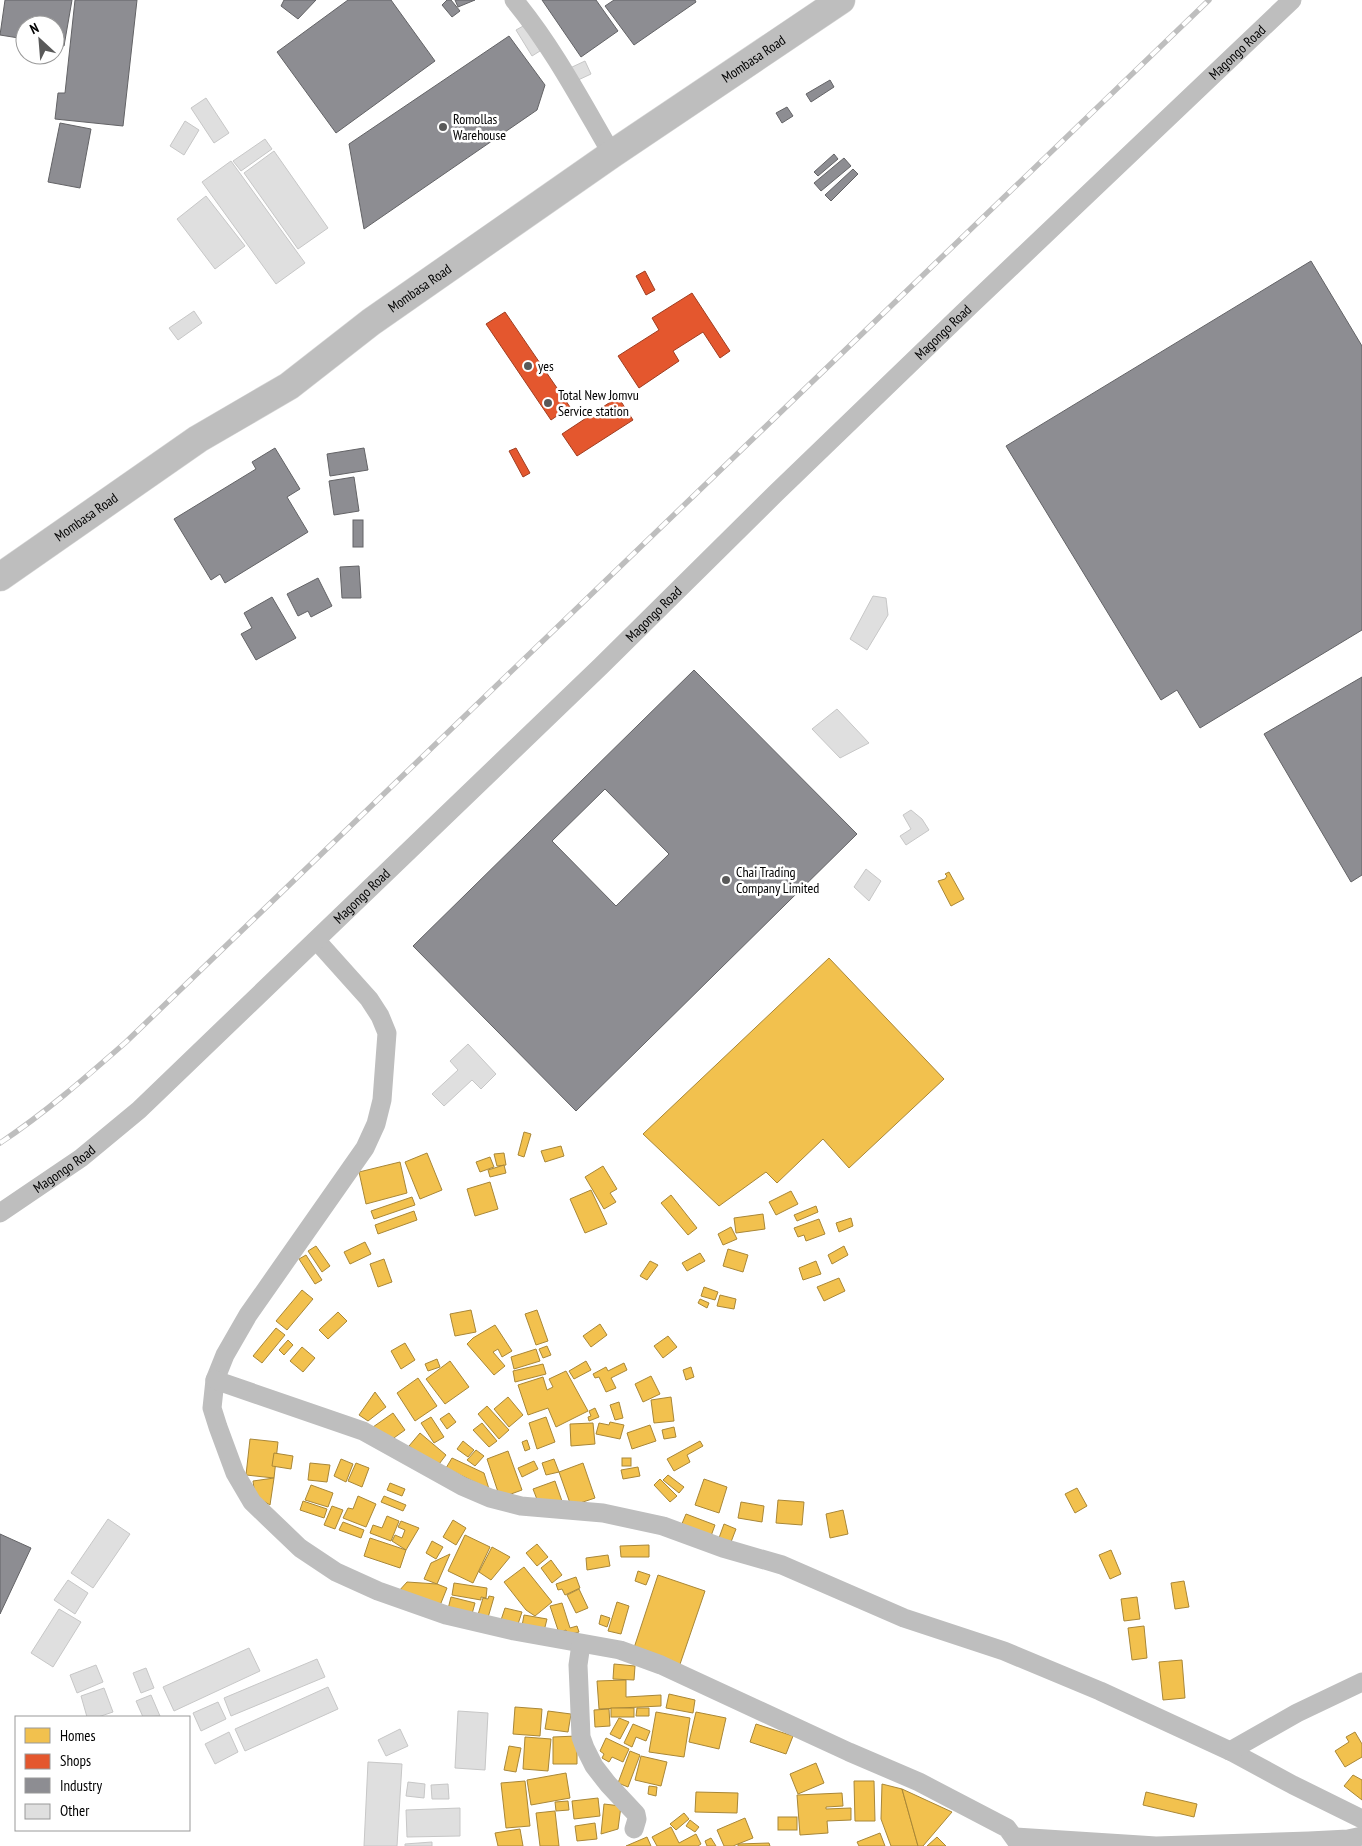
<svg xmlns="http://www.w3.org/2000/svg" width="1362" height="1846" font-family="'PT Sans Narrow',sans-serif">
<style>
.homes{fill:#f2c14e;stroke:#a98737}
.shops{fill:#e4572e;stroke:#a03d20}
.industry{fill:#8d8d92;stroke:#636366;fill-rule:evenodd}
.building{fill:#dfdfdf;stroke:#c7c7c7}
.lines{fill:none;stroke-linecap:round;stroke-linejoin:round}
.highway-casing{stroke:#dbdbdb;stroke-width:29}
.minor{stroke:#bebebe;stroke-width:19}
.highway{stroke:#bebebe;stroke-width:28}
.rail-casing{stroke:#bebebe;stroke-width:5.5}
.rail{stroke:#fff;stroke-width:4;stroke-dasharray:11;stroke-linecap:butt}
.poi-dot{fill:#595959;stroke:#fff;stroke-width:2}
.labels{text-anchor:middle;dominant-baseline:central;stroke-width:5;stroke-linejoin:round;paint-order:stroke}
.street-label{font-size:14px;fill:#000;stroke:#fff}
.poi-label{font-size:14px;fill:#000;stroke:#fff;text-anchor:start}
</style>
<rect width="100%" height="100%" fill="#fff"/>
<g class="homes">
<path d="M949,872L964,899L951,906L938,881L945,879L947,876L945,874Z"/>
<path d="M829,958L944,1079L849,1168L823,1139L777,1183L766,1172L719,1206L643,1134Z"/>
<path d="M524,1132L531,1134L524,1157L518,1155Z"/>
<path d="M561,1146L564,1156L545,1162L541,1151Z"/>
<path d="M427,1153L442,1190L420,1199L405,1162Z"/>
<path d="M504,1153L506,1165L497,1166L494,1154Z"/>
<path d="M490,1157L494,1167L480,1172L476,1162Z"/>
<path d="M400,1162L407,1193L366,1204L359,1172Z"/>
<path d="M504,1165L506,1173L490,1177L488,1170Z"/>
<path d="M603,1166L617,1189L610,1193L616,1202L604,1209L585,1177Z"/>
<path d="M490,1182L498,1209L475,1216L467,1189Z"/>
<path d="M591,1190L607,1224L585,1233L570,1199Z"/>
<path d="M791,1191L798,1204L776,1215L769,1202Z"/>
<path d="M671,1195L697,1228L688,1235L661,1203Z"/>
<path d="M412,1197L415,1205L374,1219L371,1211Z"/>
<path d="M816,1206L818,1212L797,1221L794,1215Z"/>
<path d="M414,1211L417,1220L378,1234L375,1225Z"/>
<path d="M763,1214L765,1229L736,1233L734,1218Z"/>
<path d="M851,1218L853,1226L839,1232L836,1223Z"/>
<path d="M819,1219L825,1234L806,1241L804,1235L798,1237L794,1228Z"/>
<path d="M731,1227L737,1239L723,1245L718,1234Z"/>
<path d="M365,1242L371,1254L350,1264L344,1252Z"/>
<path d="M316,1246L330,1266L322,1272L308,1251Z"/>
<path d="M844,1246L848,1255L832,1264L828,1255Z"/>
<path d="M728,1249L748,1255L743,1272L723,1266Z"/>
<path d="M700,1253L705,1261L687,1271L682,1263Z"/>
<path d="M306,1255L322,1280L315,1284L299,1259Z"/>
<path d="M384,1259L392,1282L378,1287L370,1264Z"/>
<path d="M650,1261L658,1265L647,1280L640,1276Z"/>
<path d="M816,1261L821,1274L803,1280L799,1268Z"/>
<path d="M839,1278L845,1291L824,1301L817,1287Z"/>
<path d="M704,1287L718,1292L715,1300L701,1296Z"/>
<path d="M302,1290L313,1299L287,1330L276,1321Z"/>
<path d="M720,1295L736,1299L734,1309L717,1306Z"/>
<path d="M700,1299L709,1303L707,1308L698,1303Z"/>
<path d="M471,1310L476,1332L455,1336L450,1314Z"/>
<path d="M537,1310L548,1341L536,1345L525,1314Z"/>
<path d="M338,1312L347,1321L328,1339L319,1330Z"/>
<path d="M600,1324L607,1335L591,1347L583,1336Z"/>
<path d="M495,1325L512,1351L502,1357L498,1349L493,1352L505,1366L494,1375L467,1344L473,1338Z"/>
<path d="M276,1328L285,1335L262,1363L253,1356Z"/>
<path d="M668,1336L677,1347L663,1358L654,1346Z"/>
<path d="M288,1340L293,1345L284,1355L279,1350Z"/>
<path d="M405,1343L415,1360L401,1369L391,1351Z"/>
<path d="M547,1346L551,1355L543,1358L539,1349Z"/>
<path d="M302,1347L315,1358L303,1372L290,1361Z"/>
<path d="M536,1349L540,1361L514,1369L511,1357Z"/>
<path d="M437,1359L440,1367L428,1371L425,1364Z"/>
<path d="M450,1361L469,1387L445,1404L426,1379Z"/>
<path d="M586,1361L591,1370L574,1379L569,1371Z"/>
<path d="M624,1363L627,1370L611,1378L616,1388L606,1392L599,1377L595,1378L593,1374L606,1367L608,1371Z"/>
<path d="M543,1364L546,1374L515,1382L513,1371Z"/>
<path d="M691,1367L694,1377L686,1380L683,1370Z"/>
<path d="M566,1371L588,1411L556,1427L548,1408L528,1415L518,1385L543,1377L547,1390L553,1387L549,1379Z"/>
<path d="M651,1376L660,1394L643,1402L635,1384Z"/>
<path d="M418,1378L437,1406L415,1421L397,1393Z"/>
<path d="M375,1392L386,1407L368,1421L359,1415Z"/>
<path d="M508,1397L523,1415L509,1427L494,1409Z"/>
<path d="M671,1397L674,1421L654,1423L651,1400Z"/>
<path d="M619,1402L623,1418L615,1420L610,1405Z"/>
<path d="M487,1406L509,1430L499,1439L478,1414Z"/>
<path d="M595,1408L599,1417L589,1421L588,1417L591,1416L589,1411Z"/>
<path d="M393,1413L405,1430L391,1440L373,1427Z"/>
<path d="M449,1413L456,1422L447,1429L440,1419Z"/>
<path d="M431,1417L444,1437L434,1443L421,1423Z"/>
<path d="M546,1417L555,1442L537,1449L529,1423Z"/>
<path d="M610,1422L624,1425L620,1439L596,1434L599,1423L609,1425Z"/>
<path d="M482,1423L497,1441L489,1447L473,1430Z"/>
<path d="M593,1423L595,1444L571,1446L570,1424Z"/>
<path d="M650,1425L656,1441L632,1449L627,1433Z"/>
<path d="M674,1427L676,1437L664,1439L662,1430Z"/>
<path d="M420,1433L446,1455L436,1468L409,1446Z"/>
<path d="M250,1439L278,1442L274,1478L246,1475Z"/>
<path d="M527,1440L530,1449L525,1451L522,1442Z"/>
<path d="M463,1441L474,1450L468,1457L457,1449Z"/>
<path d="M700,1441L703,1446L687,1455L690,1462L674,1471L667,1459Z"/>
<path d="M476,1450L484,1456L475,1466L467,1460Z"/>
<path d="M508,1451L522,1490L500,1498L487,1459Z"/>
<path d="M274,1453L293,1456L291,1469L272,1466Z"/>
<path d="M452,1458L484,1473L489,1489L446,1468Z"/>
<rect x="622" y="1458" width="9" height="8"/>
<path d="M341,1459L353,1464L346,1482L334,1476Z"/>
<path d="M554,1459L559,1472L546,1475L542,1463Z"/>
<path d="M534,1461L538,1469L522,1477L518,1468Z"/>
<path d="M310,1463L330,1465L327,1482L308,1480Z"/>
<path d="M356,1463L369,1468L362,1487L348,1481Z"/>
<path d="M583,1463L595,1498L571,1506L559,1472Z"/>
<path d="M638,1467L640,1476L623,1479L621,1470Z"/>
<path d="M668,1475L684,1487L679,1493L663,1480Z"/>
<path d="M274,1478L270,1505L255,1496L253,1481Z"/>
<path d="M660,1479L677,1496L670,1502L654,1485Z"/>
<path d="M704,1479L727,1487L719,1513L695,1505Z"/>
<path d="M555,1481L563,1504L538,1502L533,1489Z"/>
<path d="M390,1483L405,1489L402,1496L387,1490Z"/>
<path d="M311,1485L333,1493L328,1507L305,1500Z"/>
<path d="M1077,1488L1087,1506L1075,1513L1065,1494Z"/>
<path d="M358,1496L376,1504L366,1527L343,1518L348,1508L353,1509Z"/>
<path d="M384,1496L406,1505L403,1511L381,1502Z"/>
<path d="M778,1500L804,1502L802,1525L776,1523Z"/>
<path d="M303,1501L327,1509L324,1518L300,1510Z"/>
<path d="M741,1502L764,1506L762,1522L738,1518Z"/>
<path d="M332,1506L343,1510L335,1529L324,1525Z"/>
<path d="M843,1510L848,1534L830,1538L826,1514Z"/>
<path d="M686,1514L715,1525L711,1536L681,1526Z"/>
<path d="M387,1516L399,1521L391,1541L370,1533L373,1525L382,1528Z"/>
<path d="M453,1520L466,1528L456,1545L443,1537Z"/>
<path d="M401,1521L419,1528L406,1550L392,1541L395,1535L402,1538L405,1530L398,1527Z"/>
<path d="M343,1522L364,1530L361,1538L339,1530Z"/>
<path d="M724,1524L736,1529L731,1542L719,1538Z"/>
<path d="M465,1535L490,1547L473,1583L448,1571Z"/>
<path d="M370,1538L406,1550L400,1568L364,1556Z"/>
<path d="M432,1541L443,1547L436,1559L426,1553Z"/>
<path d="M537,1544L548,1557L537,1566L526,1553Z"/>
<path d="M649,1545V1557H621L620,1546Z"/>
<path d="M492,1547L510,1557L491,1580L479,1572Z"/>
<path d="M1111,1550L1121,1574L1110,1579L1099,1555Z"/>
<path d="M450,1554L437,1584L424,1579L431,1563Z"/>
<path d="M608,1555L610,1566L587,1570L586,1558Z"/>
<path d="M551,1560L562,1575L552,1583L541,1568Z"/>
<path d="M524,1567L552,1602L535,1616L526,1610L504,1582Z"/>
<path d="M638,1571L650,1575L646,1585L635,1581Z"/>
<path d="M658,1575L705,1591L678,1670L632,1654Z"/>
<path d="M576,1577L580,1588L565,1595L562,1589L558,1590L556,1584Z"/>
<path d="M1184,1581L1189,1607L1175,1609L1171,1583Z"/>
<path d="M407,1582L437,1584L447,1588L439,1608L398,1592Z"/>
<path d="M454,1583L487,1588L486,1598L481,1597V1600L452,1595Z"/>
<path d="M579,1589L588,1608L576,1613L567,1595Z"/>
<path d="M489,1596L494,1597L487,1621L477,1618L483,1598L488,1599Z"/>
<path d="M451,1597L475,1603L472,1614L448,1609Z"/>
<path d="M1137,1597L1140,1619L1124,1621L1121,1599Z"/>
<path d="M617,1602L629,1606L621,1634L608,1631Z"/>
<path d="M562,1603L570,1628L577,1626L579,1632L567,1635L566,1630L559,1633L550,1606Z"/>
<path d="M505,1608L522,1612L518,1624L501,1620Z"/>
<path d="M524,1615L547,1619L544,1631L522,1626Z"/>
<path d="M601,1615L610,1618L607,1627L599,1624Z"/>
<path d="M1144,1626L1147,1658L1132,1660L1128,1628Z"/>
<path d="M1182,1660L1185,1698L1163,1700L1159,1662Z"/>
<path d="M614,1664L635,1666L634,1680L613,1679Z"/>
<path d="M626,1680V1697L661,1695V1706L599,1709L597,1681Z"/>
<path d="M669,1694L695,1700L693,1713L666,1708Z"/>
<path d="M515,1707L542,1709L540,1736L513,1734Z"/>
<rect x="611" y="1708" width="23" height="9"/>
<path d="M637,1708H649V1716H636Z"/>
<path d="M609,1709L610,1726L595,1727L594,1710Z"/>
<path d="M548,1711L571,1714L568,1732L545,1729Z"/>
<path d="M656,1712L690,1718L684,1757L649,1752Z"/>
<path d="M696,1712L726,1718L719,1749L689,1742Z"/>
<path d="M619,1718L629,1722L620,1739L610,1734Z"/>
<path d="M633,1724L650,1731L646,1741L636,1737L632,1747L624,1743Z"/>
<path d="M756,1724L793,1736L786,1754L750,1742Z"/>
<path d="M1355,1732L1362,1744V1757L1345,1767L1335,1751L1349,1742L1346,1737Z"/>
<path d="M577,1736V1764H553V1737Z"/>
<path d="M525,1737L551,1739L548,1771L523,1769Z"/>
<path d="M606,1738L629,1749L623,1762L612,1757L609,1762L602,1758L604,1754L600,1751Z"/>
<path d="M509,1746L521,1748L516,1772L504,1770Z"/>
<path d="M630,1751L640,1755L628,1787L618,1783Z"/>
<path d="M641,1756L667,1762L661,1786L635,1780Z"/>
<path d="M816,1763L824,1783L798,1794L790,1774Z"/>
<path d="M566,1773L570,1798L531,1805L527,1780Z"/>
<path d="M1353,1775L1362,1780V1800L1344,1786Z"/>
<path d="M525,1781L530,1826L506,1828L501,1783Z"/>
<path d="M854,1781H874L875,1821H855Z"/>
<path d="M882,1784L902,1789L918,1846H891L881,1819Z"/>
<path d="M649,1786L657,1787L656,1796L648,1794Z"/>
<path d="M902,1789L952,1812L923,1846H918Z"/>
<path d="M696,1792L738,1793L737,1813L695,1812Z"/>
<path d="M1146,1792L1197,1804L1194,1817L1143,1805Z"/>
<path d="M842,1793L843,1806L826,1807V1809L851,1808V1820L827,1821L828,1833L800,1835L797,1795Z"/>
<path d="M598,1798L600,1816L574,1819L572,1801Z"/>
<path d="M568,1801L569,1810L556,1811L555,1802Z"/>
<path d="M604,1804L621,1806L618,1829L601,1834Z"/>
<path d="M555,1811L559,1846H540L536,1813Z"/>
<path d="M684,1813L689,1819L676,1830L670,1824Z"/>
<rect x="778" y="1817" width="19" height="13"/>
<path d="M745,1818L753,1838L733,1846H724L717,1830Z"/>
<path d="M690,1820L699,1827L695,1832L686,1826Z"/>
<path d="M595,1823L597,1839L577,1841L575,1826Z"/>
<path d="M671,1827L679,1843L696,1834L701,1844L698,1846H657L652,1837Z"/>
<path d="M520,1829L523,1846H498L495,1833Z"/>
<path d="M880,1833L885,1846H859L857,1842Z"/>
<path d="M647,1837L651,1846H626Z"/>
<path d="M937,1837L946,1846H927Z"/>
<path d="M711,1838L716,1846H707L705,1841Z"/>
<path d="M769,1843L770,1846H738V1844Z"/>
</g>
<g class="shops">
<path d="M645,271L655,290L646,295L636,276Z"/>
<path d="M692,293L730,351L720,358L703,332L673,351L679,361L639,388L618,356L659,330L652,318Z"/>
<path d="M505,312L570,407L551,420L486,324Z"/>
<path d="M618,397L633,420L577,456L562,434Z"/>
<path d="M516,448L530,473L523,477L509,451Z"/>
</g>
<g class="industry">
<path d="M5,0H72L64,46L55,44V25H25V39L0,35Z"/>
<path d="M75,0H137L123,126L55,119L58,93H65Z"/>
<path d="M284,0H316L298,19L281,6Z"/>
<path d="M348,0H391L435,61L336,133L277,52Z"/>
<path d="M447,0H451L460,11L452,17L442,5Z"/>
<path d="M455,0H475L458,7Z"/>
<path d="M542,0H596L618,31L581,57Z"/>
<path d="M614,0H695L696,2L634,45L605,6Z"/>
<path d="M509,36L545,85L537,110L364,229L349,144Z"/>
<path d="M830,80L834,87L811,102L806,94Z"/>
<path d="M787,107L793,116L782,123L776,113Z"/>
<path d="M60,123L91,129L80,188L48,182Z"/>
<path d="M834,154L838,159L818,176L814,172Z"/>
<path d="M844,158L851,166L821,191L814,183Z"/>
<path d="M853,169L858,174L831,201L825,195Z"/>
<path d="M1311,261L1362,346V630L1200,728L1177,690L1161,700L1006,446Z"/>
<path d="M275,448L300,489L287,497L308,532L225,583L220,574L211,580L174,519L256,469L252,462Z"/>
<path d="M364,448L368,470L330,476L327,454Z"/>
<path d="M354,477L359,511L334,515L329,481Z"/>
<rect x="353" y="520" width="10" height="27"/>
<path d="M359,566L361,598H342L340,567Z"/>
<path d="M318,578L332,606L311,617L308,611L298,616L287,594Z"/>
<path d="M272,597L296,638L256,660L241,634L252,628L244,613Z"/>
<path d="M694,670L857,834L576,1111L413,946ZM605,789L669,854L616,906L552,841Z"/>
<path d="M1362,677V875L1351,882L1264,734Z"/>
<path d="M0,1534L31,1548L0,1614Z"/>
</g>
<g class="building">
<path d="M525,25L540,51L532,56L516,30Z"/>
<path d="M585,61L591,74L576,81L570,68Z"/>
<path d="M206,98L229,133L214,143L191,108Z"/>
<path d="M185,121L199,130L184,155L170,146Z"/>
<path d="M265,139L272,149L241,171L233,161Z"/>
<path d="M274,151L328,228L298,249L244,173Z"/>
<path d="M231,161L305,263L276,284L202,182Z"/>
<path d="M206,196L245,246L215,269L177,219Z"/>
<path d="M194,311L202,323L178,340L169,328Z"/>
<path d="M873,596L886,598L888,615L867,650L850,639Z"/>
<path d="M837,709L869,743L840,758L812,729Z"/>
<path d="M911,810L922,819L929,830L906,845L900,836L911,829L903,815Z"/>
<path d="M866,869L881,881L869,901L854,887Z"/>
<path d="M468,1044L496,1074L481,1089L472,1080L444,1106L432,1094L458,1070L450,1061Z"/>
<path d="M108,1519L130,1534L93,1588L71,1573Z"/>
<path d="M68,1580L88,1593L75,1614L54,1600Z"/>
<path d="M59,1609L81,1622L53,1667L31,1653Z"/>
<path d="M249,1648L260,1671L174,1711L163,1687Z"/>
<path d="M317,1659L325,1677L231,1716L224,1698Z"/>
<path d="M96,1665L103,1682L77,1693L70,1675Z"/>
<path d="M146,1668L154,1688L141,1693L133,1673Z"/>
<path d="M328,1687L338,1709L245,1751L235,1729Z"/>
<path d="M104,1688L113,1712L98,1717H87L81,1696Z"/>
<path d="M151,1695L160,1716L143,1717L136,1701Z"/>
<path d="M218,1702L226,1719L201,1731L193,1713Z"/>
<path d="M458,1711L488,1713L485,1770L455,1768Z"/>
<path d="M400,1729L408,1746L386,1756L378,1740Z"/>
<path d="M229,1732L238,1752L215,1764L205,1744Z"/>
<path d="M368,1762L402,1764L397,1846H364Z"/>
<path d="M408,1782L425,1784L424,1798L406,1796Z"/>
<path d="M448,1784L449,1799H432L431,1785Z"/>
<path d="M460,1808V1836L407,1837L406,1810Z"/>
<path d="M432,1842V1846H405V1844Z"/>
</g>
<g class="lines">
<defs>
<g id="highway">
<path id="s2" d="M0,577L198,439L289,386L371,322L612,154L841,0"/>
</g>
</defs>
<use href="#highway" class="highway-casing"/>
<g class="minor">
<path d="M514,0C553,47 581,101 612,154"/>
<path d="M317,941L369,999L380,1016L387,1033L382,1100L376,1124L365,1148L248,1315L225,1355L215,1380L212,1408L218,1427L235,1473L252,1502L300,1548L336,1572L378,1591L446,1615L514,1631L620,1650L661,1665L849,1752L919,1782L1007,1828L1020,1846"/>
<path id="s1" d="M0,1213L81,1158L139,1110L601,666L776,493L970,306L1292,0"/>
<path d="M215,1380L363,1431L462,1486L490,1498L521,1506L603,1513L663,1526L723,1548L782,1565L904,1618L1004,1651L1100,1691L1230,1751L1293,1785L1362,1819"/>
<path d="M581,1644L578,1665L579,1688L581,1737L585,1748L594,1766L608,1784L636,1814L637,1819L634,1829"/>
<path d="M1230,1751L1297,1713L1362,1682"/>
<path d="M1014,1837L1156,1846L1309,1841L1348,1839L1362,1836"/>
</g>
<use href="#highway" class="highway"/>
<defs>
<path id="rail" d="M0,1143C45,1113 85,1078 126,1042L1209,0"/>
</defs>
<use href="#rail" class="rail-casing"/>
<use href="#rail" class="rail"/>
</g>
<g class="poi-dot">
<circle cx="443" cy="127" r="5"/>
<circle cx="528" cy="366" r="5"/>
<circle cx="548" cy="403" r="5"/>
<circle cx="726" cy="880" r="5"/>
</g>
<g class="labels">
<g class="street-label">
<text stroke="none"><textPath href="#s1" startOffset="1698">Magongo Road</textPath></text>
<text stroke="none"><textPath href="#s2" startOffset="915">Mombasa Road</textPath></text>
<text stroke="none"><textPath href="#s2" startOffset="510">Mombasa Road</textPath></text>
<text stroke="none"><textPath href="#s1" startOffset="1292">Magongo Road</textPath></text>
<text stroke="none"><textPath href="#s2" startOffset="105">Mombasa Road</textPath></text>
<text stroke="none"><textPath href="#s1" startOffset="888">Magongo Road</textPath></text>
<text stroke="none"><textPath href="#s1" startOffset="482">Magongo Road</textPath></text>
<text stroke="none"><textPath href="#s1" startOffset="78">Magongo Road</textPath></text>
</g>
<g class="poi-label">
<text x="453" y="119">Romollas<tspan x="453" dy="16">Warehouse</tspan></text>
<text x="538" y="366">yes</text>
<text x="558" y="395">Total New Jomvu<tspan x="558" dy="16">Service station</tspan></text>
<text x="736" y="872">Chai Trading<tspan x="736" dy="16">Company Limited</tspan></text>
</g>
</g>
<rect x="15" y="1716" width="175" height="115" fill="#ffffff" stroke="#999999"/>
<rect x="25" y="1728" width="25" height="15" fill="#f2c14e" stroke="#999999"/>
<text x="60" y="1741" font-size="15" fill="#000000">Homes</text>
<rect x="25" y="1754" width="25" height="15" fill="#e4572e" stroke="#999999"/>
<text x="60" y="1766" font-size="15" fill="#000000">Shops</text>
<rect x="25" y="1778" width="25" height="15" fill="#8d8d92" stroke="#999999"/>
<text x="60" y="1791" font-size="15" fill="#000000">Industry</text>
<rect x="25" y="1804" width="25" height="15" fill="#dfdfdf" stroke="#999999"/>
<text x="60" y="1816" font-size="15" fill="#000000">Other</text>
<g transform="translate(40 40) rotate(334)"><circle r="24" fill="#ffffff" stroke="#999999"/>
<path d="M0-4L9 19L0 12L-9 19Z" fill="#595959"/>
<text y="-8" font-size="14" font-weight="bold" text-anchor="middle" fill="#000000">N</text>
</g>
</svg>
